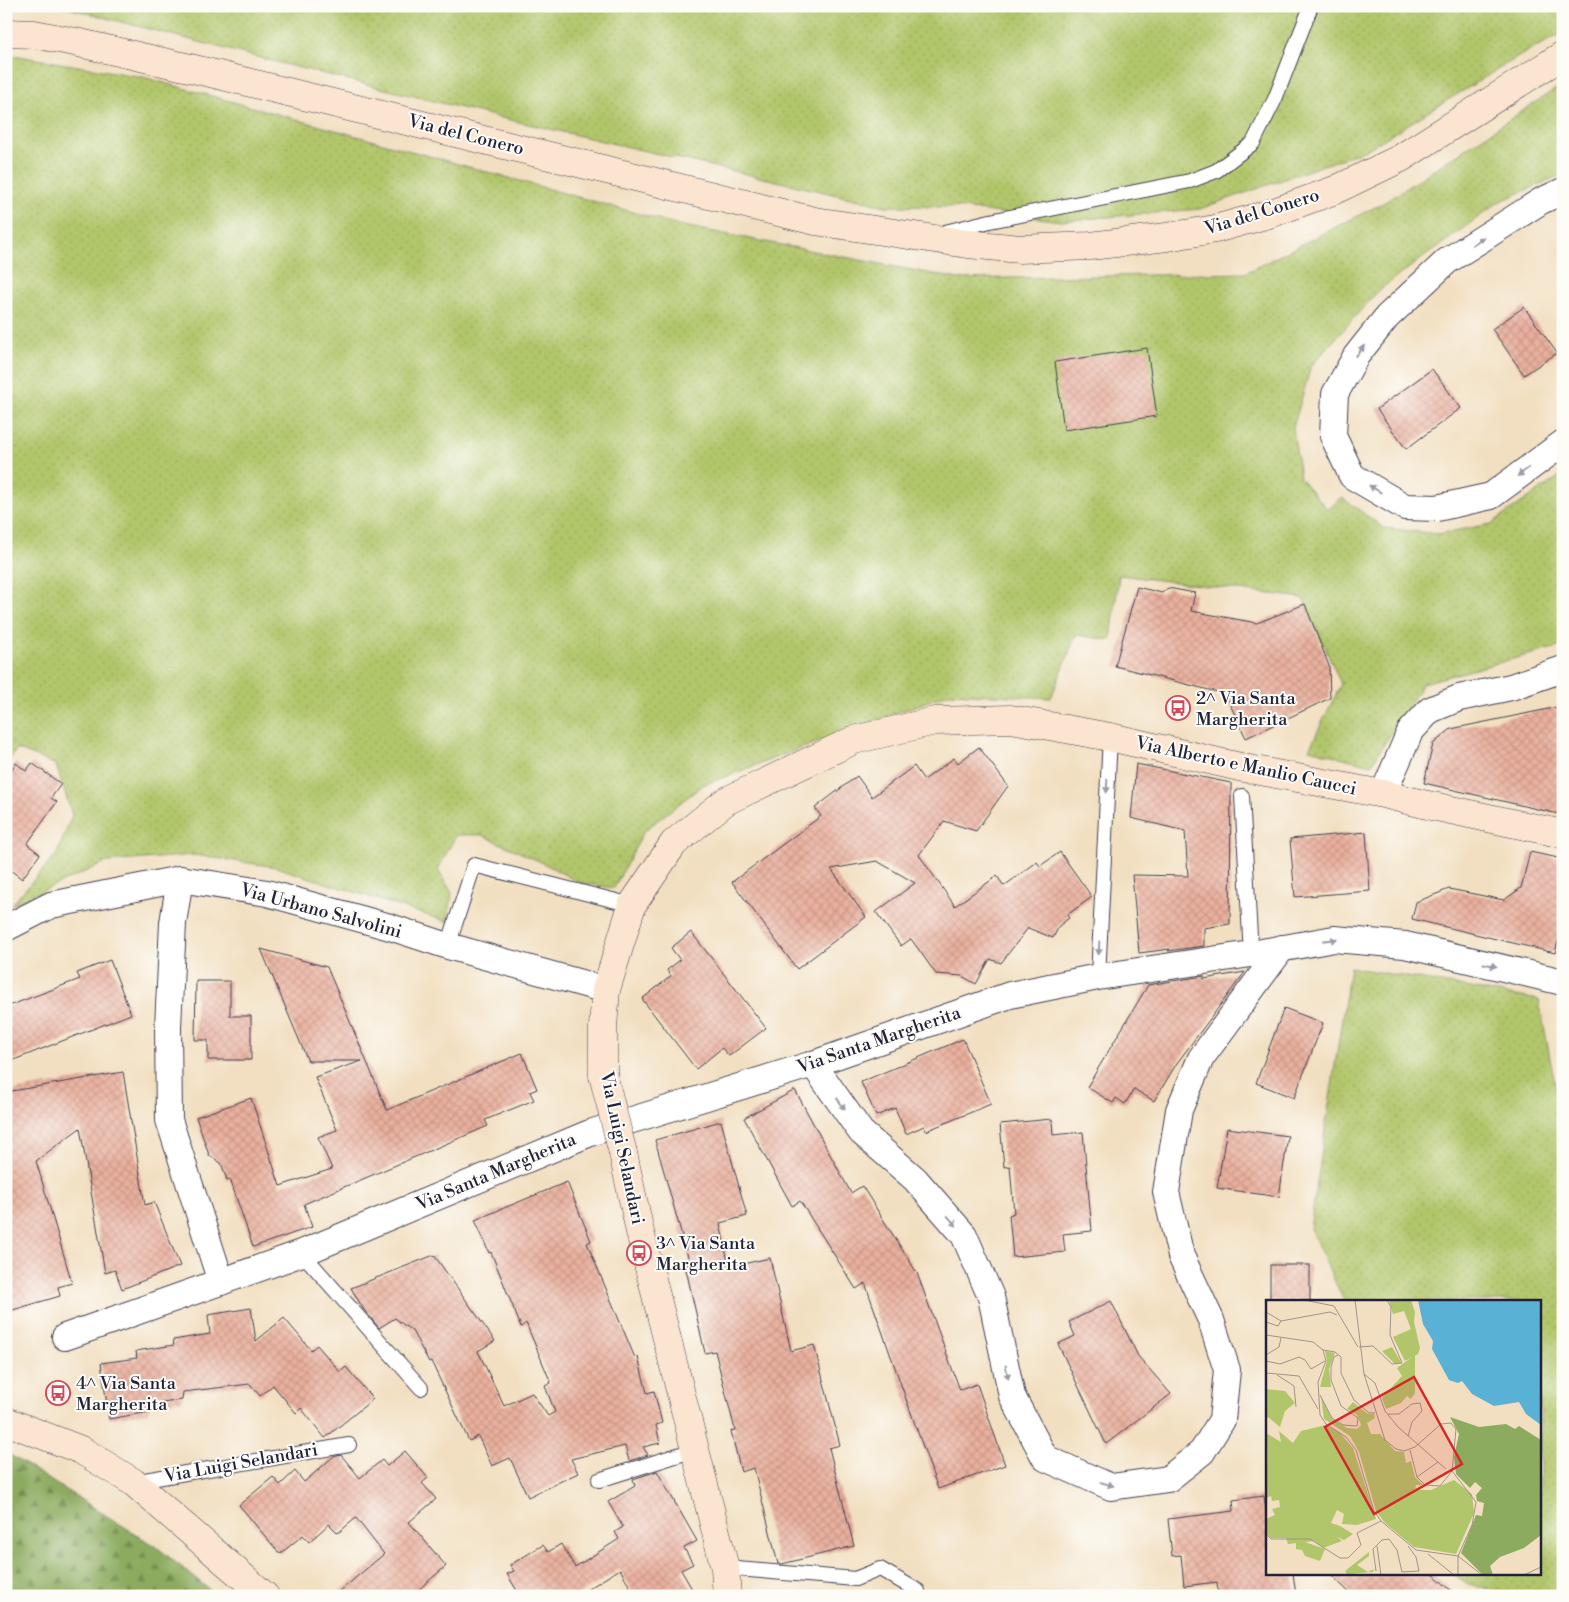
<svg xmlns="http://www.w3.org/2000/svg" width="1569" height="1602" font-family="'Libre Bodoni',serif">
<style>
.grass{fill:url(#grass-dots);stroke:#6a7452}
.forest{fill:url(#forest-firs);stroke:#57664c}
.building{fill:url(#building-cross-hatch)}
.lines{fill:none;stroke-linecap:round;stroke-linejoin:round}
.lane-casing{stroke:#413e4f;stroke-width:16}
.street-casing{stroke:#413e4f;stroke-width:28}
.secondary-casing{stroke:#413e4f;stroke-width:29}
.lane{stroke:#fff;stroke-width:14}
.street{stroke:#fff;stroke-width:26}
.secondary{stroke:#fce5d0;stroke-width:28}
.secondary-bridge-casing{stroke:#413e4f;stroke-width:29;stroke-linecap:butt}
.secondary-bridge{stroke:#fce5d0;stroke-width:28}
.oneway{fill:#9c9ca7}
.labels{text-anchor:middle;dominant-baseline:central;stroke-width:4;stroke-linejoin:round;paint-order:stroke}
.street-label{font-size:18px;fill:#22223b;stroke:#fdfcf7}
.poi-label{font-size:18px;fill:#22223b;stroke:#fdfcf7;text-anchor:start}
.inset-road{fill:none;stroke:#9f938b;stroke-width:1}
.view{fill:#d62828;fill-opacity:0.15;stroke:#d62828;stroke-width:2.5}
.inset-edge{fill:none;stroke:#22223b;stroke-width:2.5}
</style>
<defs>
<pattern id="grass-dots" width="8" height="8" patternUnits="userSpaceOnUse" patternTransform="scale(1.25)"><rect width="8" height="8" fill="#b1c66a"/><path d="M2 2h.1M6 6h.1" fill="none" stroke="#98aa5d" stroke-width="1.8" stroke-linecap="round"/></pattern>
<pattern id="forest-firs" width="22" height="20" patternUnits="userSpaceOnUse" patternTransform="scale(1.25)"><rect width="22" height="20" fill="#8cab5e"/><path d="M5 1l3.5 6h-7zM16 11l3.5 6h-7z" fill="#728b4f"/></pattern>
<pattern id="building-cross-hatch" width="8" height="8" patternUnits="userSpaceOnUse" patternTransform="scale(1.25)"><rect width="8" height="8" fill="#eab09e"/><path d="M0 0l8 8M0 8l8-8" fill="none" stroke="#c89789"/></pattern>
</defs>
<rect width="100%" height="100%" fill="#fdfcf7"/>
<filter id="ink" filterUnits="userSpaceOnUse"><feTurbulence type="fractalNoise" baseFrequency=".02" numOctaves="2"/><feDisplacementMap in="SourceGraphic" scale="10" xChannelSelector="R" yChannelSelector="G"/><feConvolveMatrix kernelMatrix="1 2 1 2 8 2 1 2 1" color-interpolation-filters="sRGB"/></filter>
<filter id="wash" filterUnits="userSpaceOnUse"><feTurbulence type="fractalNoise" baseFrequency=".0096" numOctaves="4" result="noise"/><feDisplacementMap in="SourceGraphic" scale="20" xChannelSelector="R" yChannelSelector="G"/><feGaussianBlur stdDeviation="1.12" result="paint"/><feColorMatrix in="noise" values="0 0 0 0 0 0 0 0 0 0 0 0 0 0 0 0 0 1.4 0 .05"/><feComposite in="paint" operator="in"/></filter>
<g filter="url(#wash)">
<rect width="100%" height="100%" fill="#f2dfc1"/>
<g class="grass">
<path d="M60,6H1563V33L1528,51L1366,150L1200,209L1061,221L955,207L885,206L506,119L272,61Z"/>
<path d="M13,55L143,77L683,226L959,279L1245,273L1385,202L1563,84V174L1499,202L1379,290L1311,366L1293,428L1300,478L1328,510L1341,497L1384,528L1438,534L1491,524L1563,474V644L1558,647L1423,683L1371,765L1309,749L1341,684L1303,598L1119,575L1111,640L1076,635L1051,698L950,693L703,785L644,831L614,888L580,883L543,863L482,835H456L438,870L452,893L448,922L276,867L194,855L107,862L11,905L57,854L72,815L56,765L17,749L6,764V56Z"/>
<path d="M1350,967L1539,1000L1563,1127V1596H1523L1468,1584L1452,1573H1540V1301H1344L1310,1228Z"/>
</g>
<path class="forest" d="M6,1455H10L158,1548L217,1596H6Z"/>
<g id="blocks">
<g class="building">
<path d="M1524,307L1557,353L1524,375L1492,329Z"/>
<path d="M1147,348L1157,416L1064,430L1055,362Z"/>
<path d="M1432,369L1461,408L1406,449L1377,409Z"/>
<path d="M1137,587L1162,593L1168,588L1195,593L1191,611L1257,623L1305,604L1329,666L1330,698L1246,738L1225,694L1115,666Z"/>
<path d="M1563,706V815L1424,783L1433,744L1451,729Z"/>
<path d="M979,747L1008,786L976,831L944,821L919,855L955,906L997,876L1004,886L1037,862L1040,866L1060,852L1092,897L1067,915L1069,918L1059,926L1053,938L1028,928L1001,963L990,959L976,984L962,976L936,974L911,939L901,946L876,912L915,883L877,861L831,869L866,917L797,969L732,882L821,816L815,808L857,776L872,797L914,766L924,780L954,758L958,763Z"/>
<path d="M16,763L26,771L32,763L61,784L51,798L57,802L27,844L40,854L22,879L9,869L6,873V777Z"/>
<path d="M1136,764L1231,783L1230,924L1204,928V946L1168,951L1170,949L1139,953L1132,875L1188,876L1185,831L1131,818Z"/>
<path d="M1366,832L1370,891L1295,897L1290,839Z"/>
<path d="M1530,852L1563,859V922L1555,953L1412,919L1416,902L1449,889L1504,900L1521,888Z"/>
<path d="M691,932L766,1028L729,1056L722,1048L696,1069L642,999L671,976L667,970L680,960L671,948Z"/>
<path d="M261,949L327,967L387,1110L522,1053L537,1089L530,1092L534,1100L485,1120L488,1126L304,1204L312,1227L253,1247L230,1179L227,1180L221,1163L209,1155L196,1117L251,1098L280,1186L332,1169L318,1137L337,1130L315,1077L362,1061H308Z"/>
<path d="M110,960L131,1014L6,1063V1007L80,979L77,973Z"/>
<path d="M1245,972L1177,1063L1154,1101L1134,1089L1125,1104L1116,1098L1113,1103L1087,1087L1148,985L1204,976V979Z"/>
<path d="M196,981H230V1016H251V1060H208V1040H195Z"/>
<path d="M1284,1008L1323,1023L1294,1098L1256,1083Z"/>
<path d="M963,1039L991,1104L926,1131L924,1126L906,1134L895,1108L876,1116L861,1082Z"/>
<path d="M123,1072L145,1205L154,1202L180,1266L122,1289L115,1270L105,1273L80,1128L36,1161L72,1283L58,1287L60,1296L6,1312V1092Z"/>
<path d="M795,1090L851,1193L862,1186L917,1273L960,1390L977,1384L1005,1465L938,1489L865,1283L856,1289L800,1201L792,1206L744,1118Z"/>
<path d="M1052,1119L1053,1135L1083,1132L1092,1231L1063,1234L1065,1252L1013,1257L1009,1215L1014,1213L1010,1166L1004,1167L1000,1124Z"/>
<path d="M721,1121L747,1216L720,1223L729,1267L770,1258L791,1351L814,1345L840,1445L829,1448L854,1546L782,1564H778L754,1468L741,1472L731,1431L735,1430L715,1351L705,1353L685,1265L690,1264L655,1140Z"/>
<path d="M1227,1128L1288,1136L1279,1197L1217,1188Z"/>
<path d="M567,1182L591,1241L587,1243L635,1358L638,1357L647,1393L654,1391L662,1423L656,1425L660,1443L643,1447L648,1455L629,1461L625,1446L571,1459L578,1473L528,1497L510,1458L492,1466L478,1436L469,1441L431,1361L429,1362L412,1331L395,1318L379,1328L364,1310L351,1288L434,1255L495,1341L478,1351L504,1406L532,1393L548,1416L555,1412L545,1386L551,1383L526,1323L521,1327L491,1252L489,1253L475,1220Z"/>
<rect x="1270" y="1265" width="40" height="36"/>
<path d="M1111,1301L1138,1356L1171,1394L1106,1444L1058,1344L1075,1336L1069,1322Z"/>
<path d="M251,1308L256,1341L284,1318L311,1350L317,1345L340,1372L346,1367L373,1399L325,1438L301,1408L296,1413L273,1385L260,1396L250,1384L183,1392L182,1400L149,1405V1412L109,1419L101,1363L137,1358L136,1351L174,1345L173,1340L210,1334L208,1315Z"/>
<path d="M405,1451L428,1478L422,1483L436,1499L409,1522L446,1566L411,1596H334L384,1554L356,1518L338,1533L329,1524L309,1542L303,1535L280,1554L239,1505L273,1477L280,1485L295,1471L304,1482L333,1457L341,1455L360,1478L382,1460L387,1466Z"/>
<path d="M657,1471L697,1541L684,1548L693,1564L681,1570L696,1596H635L620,1569L577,1596H520L507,1574L514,1571L510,1565L543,1545L548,1552L561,1544L575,1567L619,1539L615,1532L623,1527L608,1502L635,1486L633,1479Z"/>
<path d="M1264,1496L1268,1527V1573H1293L1296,1596H1236V1593L1218,1595L1217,1582L1184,1586L1181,1555L1172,1556L1168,1519L1234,1511L1233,1500Z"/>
<path d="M1329,1573H1432L1457,1596H1353Z"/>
</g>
</g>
</g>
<g filter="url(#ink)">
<use href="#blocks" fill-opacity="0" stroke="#413e4f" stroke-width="1"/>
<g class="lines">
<defs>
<g id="lane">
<path d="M941,233L990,221L1190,181L1216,171L1253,143L1275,99L1311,6"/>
<path d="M1242,796L1251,954"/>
<path d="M448,946L474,865L632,905"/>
<path d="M1098,977L1110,737"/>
<path d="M302,1253L421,1388"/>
<path d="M599,1480L694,1450"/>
<path d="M133,1482L349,1445"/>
<path d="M725,1568L855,1579L880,1569L918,1591"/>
</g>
<g id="street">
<path d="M1563,191L1541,201L1447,261L1387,317L1356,356L1335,394L1333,436L1352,476L1405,507L1437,508L1491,496L1563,443"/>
<path d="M1383,794L1410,732L1430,710L1459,698L1511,687L1563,669"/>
<path d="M180,879L173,923L168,1027L169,1120L221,1282"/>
<path d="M6,928L51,905L180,879L267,893L390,927L448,946L606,990"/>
<path d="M813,1064L861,1132L915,1179L964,1235L991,1297L1012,1396L1045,1458L1111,1487L1168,1479L1202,1452L1222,1420L1227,1370L1211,1320L1181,1256L1166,1192L1179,1110L1201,1058L1282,948"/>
<path d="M65,1337L302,1253L590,1133L813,1064L1010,995L1098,977L1251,954L1334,939L1405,945L1563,982"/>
</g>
<g id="secondary">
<path d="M6,33L34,34L75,42L194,69L815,221L968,244L1020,249L1090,246L1167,237L1215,229L1269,214L1335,190L1401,158L1563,55"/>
<path d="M603,1075V1027L606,990L632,905L674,843L726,801L854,740L935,721L1011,719L1110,737L1244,768L1383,794L1423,804L1563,834"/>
<path d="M623,1153L640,1232L725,1568L727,1596"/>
<path d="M6,1421L81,1450L133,1482L265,1596"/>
</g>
</defs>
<use href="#lane" class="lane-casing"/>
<use href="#street" class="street-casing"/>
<use href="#secondary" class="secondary-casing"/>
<use href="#lane" class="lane"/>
<use href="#street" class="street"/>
<use href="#secondary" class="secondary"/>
<defs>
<path id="secondary-bridge" d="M603,1075L623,1153"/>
</defs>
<use href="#secondary-bridge" class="secondary-bridge-casing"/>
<use href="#secondary-bridge" class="secondary-bridge"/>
</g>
<defs><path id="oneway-solid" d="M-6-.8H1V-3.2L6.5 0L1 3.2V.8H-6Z" transform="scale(1.25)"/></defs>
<g class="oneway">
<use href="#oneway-solid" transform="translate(1478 241) rotate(-33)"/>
<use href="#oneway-solid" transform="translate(1360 351) rotate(-52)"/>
<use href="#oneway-solid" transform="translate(1523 472) rotate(143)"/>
<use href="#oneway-solid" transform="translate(1375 489) rotate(-149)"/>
<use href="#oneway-solid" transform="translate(1107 786) rotate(93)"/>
<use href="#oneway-solid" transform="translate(1330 940) rotate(-6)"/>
<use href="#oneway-solid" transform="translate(1099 948) rotate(93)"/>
<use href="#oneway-solid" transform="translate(1490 965) rotate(13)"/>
<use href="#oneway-solid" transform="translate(841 1104) rotate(54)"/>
<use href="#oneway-solid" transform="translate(952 1221) rotate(49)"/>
<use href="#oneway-solid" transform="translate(1007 1372) rotate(78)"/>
<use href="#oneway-solid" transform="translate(1107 1484) rotate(16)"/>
</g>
</g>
<defs>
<symbol id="bus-ring" viewBox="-11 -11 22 22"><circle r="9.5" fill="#fdfcf7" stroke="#d1495b" stroke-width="1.5"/><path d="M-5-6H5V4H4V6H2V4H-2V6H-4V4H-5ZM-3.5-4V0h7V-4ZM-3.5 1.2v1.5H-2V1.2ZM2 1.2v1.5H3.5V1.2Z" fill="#d1495b"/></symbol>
</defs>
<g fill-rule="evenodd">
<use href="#bus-ring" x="1164" y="694" width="28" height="28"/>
<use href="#bus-ring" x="625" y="1239" width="28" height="28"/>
<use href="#bus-ring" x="44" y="1379" width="28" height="28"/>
</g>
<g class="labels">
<g class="street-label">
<text transform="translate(466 135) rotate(14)">Via del Conero</text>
<text transform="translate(1262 212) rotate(-17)">Via del Conero</text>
<text transform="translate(1246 766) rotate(12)">Via Alberto e Manlio Caucci</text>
<text transform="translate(321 911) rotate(15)">Via Urbano Salvolini</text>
<text transform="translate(879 1040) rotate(-19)">Via Santa Margherita</text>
<text transform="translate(622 1148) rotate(78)">Via Luigi Selandari</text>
<text transform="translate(496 1172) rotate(-23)">Via Santa Margherita</text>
<text transform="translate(241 1463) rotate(-10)">Via Luigi Selandari</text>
</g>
<g class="poi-label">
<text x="1196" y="698">2^ Via Santa<tspan x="1196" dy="21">Margherita</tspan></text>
<text x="656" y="1243">3^ Via Santa<tspan x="656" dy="21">Margherita</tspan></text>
<text x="76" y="1383">4^ Via Santa<tspan x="76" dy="21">Margherita</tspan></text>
</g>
</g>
<g transform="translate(1266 1300)">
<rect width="275" height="275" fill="#f2dfc1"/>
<path d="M149,55V93L145,99L141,96L135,103L120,109L116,98L136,76L131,68ZM0,89L19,91L29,103L19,111L14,127L2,117L0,120ZM55,97L66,119L81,128L91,129L95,125L91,115L81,109L87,102L102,114H108L109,118L101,123L105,134H114L129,151L138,152L140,163L145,161L149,177L157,185H150L149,190H165L188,180L206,194L208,213L190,254L148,247L119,223L110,211L93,152L84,136L58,119ZM60,125L74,133L87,148L110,219L91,225L76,224L78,214L71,210L65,223L74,226L70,236L76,241L57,248L48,241L22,244L20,238H5L0,233V219L9,215L6,209L14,207L13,200L6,201L5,196L0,198V133L15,142L13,131L27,143L35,131ZM103,252V256L91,265L102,272L108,269L107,272L81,274L79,271Z" fill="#b1c66a"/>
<path d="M184,117L213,127L240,124L249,129L253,126L275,140V235L258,248L234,257L224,266L227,275L216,274L195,253L210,215L216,216L218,203L211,201L210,195L216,188L209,182L204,188L190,174L188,157L193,134Z" fill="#8cab5e"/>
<path d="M123,0H145L149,12L148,22L154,48L152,54L139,61L127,37L145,29L138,11L127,14ZM126,47L135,62L134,63H128L116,51ZM59,51L69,53L63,69L65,87H54L61,61Z" fill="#b1c66a"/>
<path d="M74,226L87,234L78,240L69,236ZM30,242H39L59,249L54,261L39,256L36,250L30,249Z" fill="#b1c66a"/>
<path d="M152,0H275V125L260,114L253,102L228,106L206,94L196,81L192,83L183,80L166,49L167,41L157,24Z" fill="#59b1d6"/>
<path class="inset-road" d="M38,0L68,6L92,47M89,0L98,74L119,140L130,149L138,151L149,147L175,124L185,123L190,129L186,171L210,202L206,225L192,256V275M0,12L15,21L12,26L0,22M15,21L64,12L71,15M0,35L47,42L57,50L60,61L52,82L54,115L60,124L80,137L90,150L108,211L115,221L150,250L192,256L216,275M93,47L107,46L126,64L136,63L124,35L125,7L121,0M57,50L69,52L75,57V73L88,100L103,113H109M0,55L13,47L15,38M0,61L14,64L33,57L39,60L45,69L59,61M0,73L33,76L52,109M98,74L109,83L119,111L132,127L180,169M11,75L28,86L30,107M54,95L66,118L77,125L91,126L92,118L75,106L65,80V67L68,57L72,55M122,114H133L146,104L154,103L156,111L146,122L142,136M144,150L151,177L159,185L174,186L186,171M151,177L172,162M0,234L5,239H44L74,258H82L95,245L91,233L115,221M111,246L115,275M162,254L188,275M110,271L107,249L116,240L123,239L131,250L136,272L153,271L150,257L142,246M258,275L275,267"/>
<path class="view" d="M148,77L196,164L108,214L59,127Z"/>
<rect width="275" height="275" class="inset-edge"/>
</g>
<rect width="1569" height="1602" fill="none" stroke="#fdfcf7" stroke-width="25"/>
</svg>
